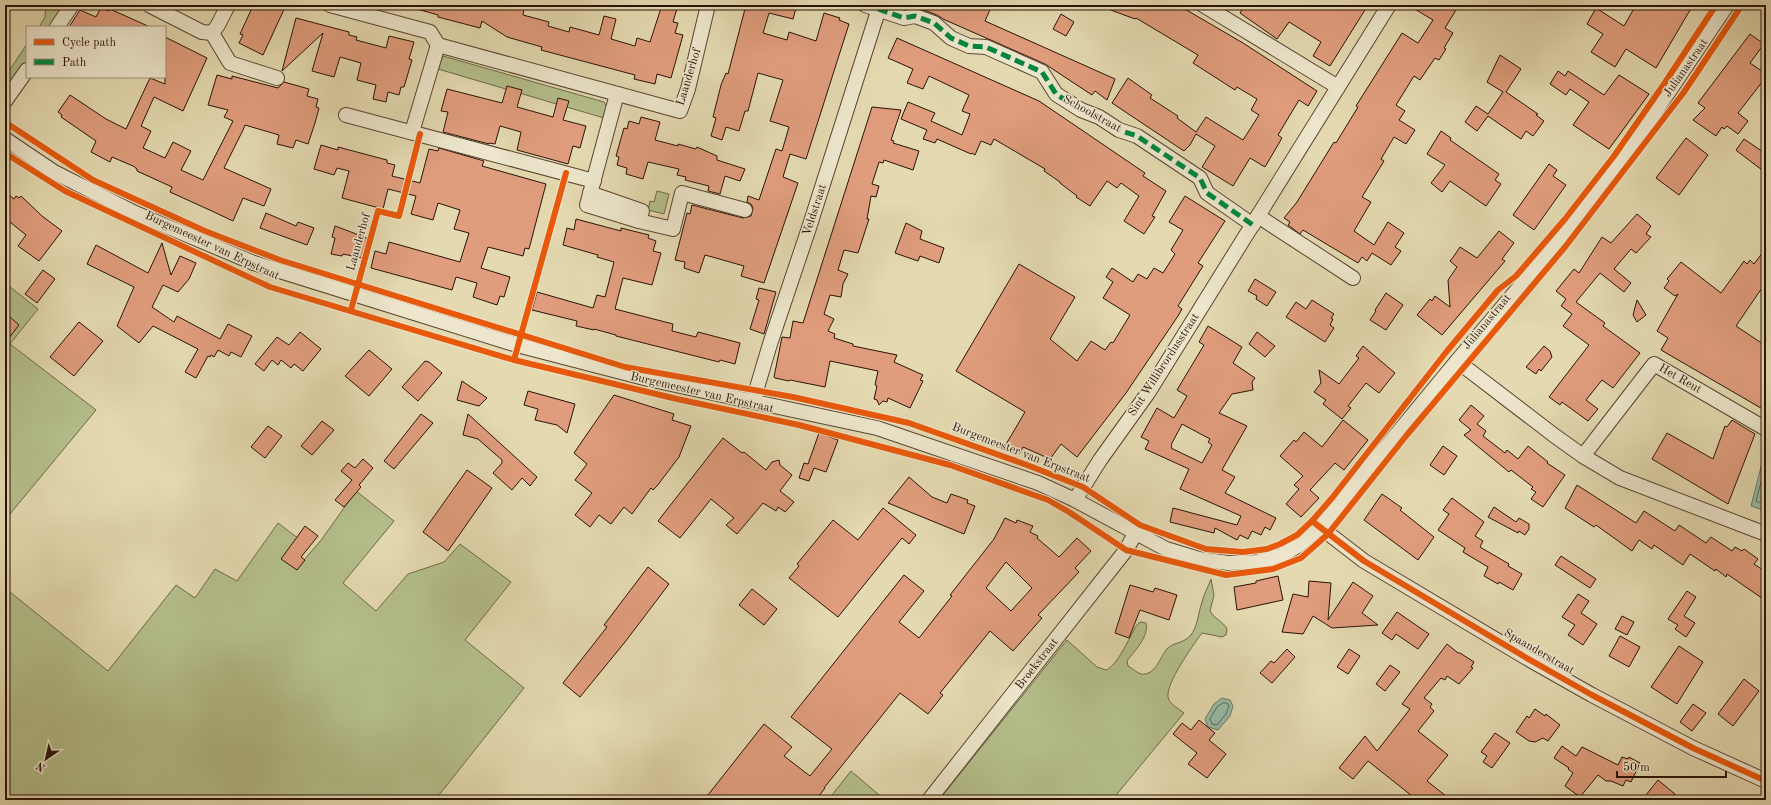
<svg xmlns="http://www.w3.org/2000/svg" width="1771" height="805" font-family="'Old Standard TT',serif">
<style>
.green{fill:#b4bf8b;stroke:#6f6849}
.water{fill:#96bba7;stroke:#6b7767}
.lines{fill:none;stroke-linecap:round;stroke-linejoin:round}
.shore{stroke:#606657;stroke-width:1}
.building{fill:#e09d7d;stroke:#2a1207;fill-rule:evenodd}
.minor-casing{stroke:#584431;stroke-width:16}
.minor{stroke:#ede6cc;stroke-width:14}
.quiet{stroke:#00873e;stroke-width:5;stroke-dasharray:10 5;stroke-linecap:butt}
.cycleway-casing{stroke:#ede6cc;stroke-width:8}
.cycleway{stroke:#e8590c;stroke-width:6}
.labels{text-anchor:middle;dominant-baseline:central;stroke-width:3;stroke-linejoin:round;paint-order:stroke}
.street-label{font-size:12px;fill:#2a1207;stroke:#ede6cc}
</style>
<rect width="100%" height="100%" fill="#e4d9b0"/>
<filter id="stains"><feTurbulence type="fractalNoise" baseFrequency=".005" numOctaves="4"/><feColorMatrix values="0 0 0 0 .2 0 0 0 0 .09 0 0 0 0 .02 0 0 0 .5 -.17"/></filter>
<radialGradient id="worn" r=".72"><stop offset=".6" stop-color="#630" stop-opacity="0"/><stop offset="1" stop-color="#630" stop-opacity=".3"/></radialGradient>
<g class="green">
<path d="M46,5H67L52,27H39L45,17Z"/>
<path d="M27,44V64L5,96V77Z"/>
<path d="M443,56L604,102L607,107L604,118L438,69Z"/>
<path d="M657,191L669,194L664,214L648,210L650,201L654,202Z"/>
<path d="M5,283L38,309L10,344L96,410L5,520Z"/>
<path d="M356,491L394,521L343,583L376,611L408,574L444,562L460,544L511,582L465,640L524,688L435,800H5V588L108,671L176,585L195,598L215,569L237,581L278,523L299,539V566L322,539Z"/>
<path d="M1211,579L1214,595L1210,611C1214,619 1223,621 1227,629L1226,635L1222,637L1202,633C1193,645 1166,683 1168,697C1169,704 1179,709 1184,713L1112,800H939L1067,640L1097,667L1106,670C1118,665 1129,638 1136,626L1140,622L1146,623C1149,637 1135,650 1127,661L1128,666C1132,668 1137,673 1141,674C1155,676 1160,658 1166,650C1172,642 1183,644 1190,636C1198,627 1198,613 1202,602C1204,594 1208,587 1211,579Z"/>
<path d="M851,771L885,800H828Z"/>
</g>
<g class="water">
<path d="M1766,458V511L1751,506L1763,459Z"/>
<path d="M1222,698L1230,700L1233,706L1230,716L1218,730L1208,727L1205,719L1214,704Z"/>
</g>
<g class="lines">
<g class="shore">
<path d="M1766,463L1756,501L1766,506"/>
<path d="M1223,703H1227L1229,706L1226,714L1217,725L1212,724L1210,719L1217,707Z"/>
</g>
</g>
<g class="building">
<path d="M257,5H286L263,55L239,43L243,35L240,34L252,8L255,9Z"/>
<path d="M417,5H511L524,9L523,15L549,22L548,26L569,32L570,27L599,35L604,16L616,19L611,39L635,46L637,38L650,42L662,5H678L673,22L678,23L675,33L683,35L671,78L657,74L655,84L634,79L635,75L541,50L542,47L507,37L482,21L480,28L438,17V15L417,9Z"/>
<path d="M746,5H784L796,8L793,19L769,13L763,33L787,40L789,32L816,41L824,13L840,18L839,20L849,24L806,159L790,154L783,177L798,183L764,283L741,276L744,266L705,255L699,273L684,268L685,262L675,260L687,213L690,214L692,205L743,218L751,216L753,208L751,204L747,202L748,196L759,200L776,149L782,151L789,127L770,121L783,80L758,73L748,111H745L739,131L726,127L722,140L711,136L716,118L713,117L721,85L726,73L728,74Z"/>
<path d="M911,5H992L985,21L1115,79L1107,100L1095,91L1092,95L1045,64L943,19L937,15Z"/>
<path d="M1100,5H1178L1243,43L1317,91L1308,106L1299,100L1278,135L1282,138L1265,167L1250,158L1233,186L1202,167L1215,146L1196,134L1190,145L1184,151L1112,103L1128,78L1152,95L1150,98L1178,116L1177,118L1196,132L1206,117L1243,140L1259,115L1251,110L1257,99L1237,87L1235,90L1193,63L1198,55L1136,18L1135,19L1100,6Z"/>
<path d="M1245,5H1368L1330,66L1313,56L1321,42L1289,22L1277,39L1240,13Z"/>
<path d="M1408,5H1459L1445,28L1453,33L1444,48L1446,49L1439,60L1435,58L1420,80L1414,76L1396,105L1405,111L1399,120L1415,130L1406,144L1394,137L1381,159L1384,161L1362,197L1371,202L1354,231L1374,245L1388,222L1404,233L1395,247L1401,251L1391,265L1372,253L1367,261L1362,257L1358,263L1303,230L1300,234L1288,225L1290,222L1284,218L1297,202L1334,142L1336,143L1358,107L1356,106L1402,33L1418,43L1433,20Z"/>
<path d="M1636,5H1693L1656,68L1626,49L1615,67L1591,52L1603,34L1587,24L1596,8L1624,26Z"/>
<path d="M101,7L109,11L110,9L150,27H69L80,10L96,17Z"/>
<path d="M1061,14L1074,22L1066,36L1053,29Z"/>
<path d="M296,18L349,32V35L357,37L356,40L386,48L389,36L414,42L409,59L412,60L404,87H401L399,95L388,92L386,102L373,99L376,85L357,80L361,63L340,57L334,77L312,71L323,33L282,71Z"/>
<path d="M1750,34L1764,44L1750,63L1766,74V77L1738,113L1748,121L1738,134L1727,126L1724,129L1722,127L1716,136L1693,120L1705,108L1698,103Z"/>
<path d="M165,37L207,58L183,111L154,97L141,126L151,131L143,148L165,158L173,142L191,151L181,170L203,180L233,121L224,117L228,110L208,105L217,75L232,79V76L278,88L284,82L309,89L307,96L318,99L316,107L319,108L315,123L308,144L296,140L293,148L277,144L279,135L245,125L243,130L224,168L271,189L264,206L243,198L233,221L214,212L170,192L172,187L137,171V169L133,166L112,157L110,162L91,152L96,141L61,117L62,115L58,112L70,95L106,119L126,129L150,78L165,84Z"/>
<path d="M897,38L1039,101L1145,173L1143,176L1166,191L1152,216L1155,217L1144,234L1124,221L1139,196L1121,183L1117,188L1107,181L1090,206L1076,197L1077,196L1060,183V182L1044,171L1045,169L994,139L991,145L981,141L975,155L972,153L971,154L937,139L935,143L923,139L927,130L901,119L908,102L935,113L931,121L962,135L970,114L962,111L969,95L929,76L923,89L907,83L913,69L888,58Z"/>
<path d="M1500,55L1521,69L1506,92L1538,114L1536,115L1544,121L1533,136L1526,131L1521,139L1488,116L1477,131L1465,122L1476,106L1488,114L1503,92L1487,82Z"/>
<path d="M1558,71L1565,76L1568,71L1604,95L1619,75L1649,94L1609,149L1573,125L1589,102L1570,89L1566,95L1550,84Z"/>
<path d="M507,86L522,90L517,107L553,117L558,98L569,101L563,120L586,126L580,148L573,146L568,164L517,150L521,132L500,126L495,144L489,143V144L443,132L448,112L441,111L447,89L502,103Z"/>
<path d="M872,107L901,110L891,140L894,141L893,143L919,151L913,170L884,160L883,163L879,162L872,184L879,186L876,197L871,196L867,219H869L858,253L844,250L838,270L848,274L843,284L841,297L830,295L824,314L834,319L828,331L835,334L834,338L853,344V346L897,355L894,362L923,375L920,380L923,381L910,408L888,398L887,402L883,401L879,405L877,400L874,399L877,386L875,385L878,371L830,361L825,387L790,380L789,381L775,378L774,377L782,337L790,338L793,321L803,323Z"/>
<path d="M641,117L660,122L655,140L678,146V144L696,149L697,147L717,156V160L745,169L740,181L725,176L720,194L708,191L709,186L685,180L686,177L677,175L679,169L648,162L643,179L626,174L627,168L617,165L619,157L616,156L624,128L627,129L629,121L639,124Z"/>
<path d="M1441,131L1451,138L1450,140L1499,174L1495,180L1501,184L1486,206L1450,181L1442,192L1431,183L1445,165L1427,154Z"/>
<path d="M1686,138L1708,155L1679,195L1656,178Z"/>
<path d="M1744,139L1766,154V173L1737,151L1736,150Z"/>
<path d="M321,145L338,150V147L387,160V163L395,165L392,176L420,183L429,149L438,151L439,148L484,161L482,166L546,184L529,249L525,248L523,256L488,247L481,268L510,277L504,297L500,296L497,305L473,297L477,283L456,277L452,290L371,268L375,251L386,254L389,242L460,262L469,233L454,229L460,210L438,203L433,220L411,214L416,196L388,189L383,209L342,198L349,171L337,168L334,175L314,169Z"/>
<path d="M1549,164L1557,170L1553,176L1566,185L1534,230L1513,215Z"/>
<path d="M5,192L14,199L16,196L19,198L21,196L42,216L62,231L39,261L18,246L26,235L5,218Z"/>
<path d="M1185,196L1225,221L1198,263L1203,266L1178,306L1182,309L1178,316L1126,393L1077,457L1061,444L1050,459L1023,447L1020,453L1005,446L1025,412L956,371L1019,264L1075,297L1050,339L1077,361L1091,341L1105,350L1111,342L1113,343L1130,315L1103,298L1113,282L1106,277L1112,268L1133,282L1138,274L1147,279L1154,268L1163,273L1175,254L1171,250L1183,230L1169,222Z"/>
<path d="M266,213L296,226L298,222L314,228L307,245L260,228Z"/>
<path d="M1637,214L1651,226L1646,234L1651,237L1636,253L1631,249L1614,269L1631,283L1624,292L1600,273L1576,302L1605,323L1603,326L1640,353L1613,388L1602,380L1586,400L1598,409L1588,421L1562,402L1560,405L1549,397L1589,345L1563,326L1572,314L1561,306L1566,299L1556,291L1574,269L1579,273L1602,237L1611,243Z"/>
<path d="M576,219L621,231V228L649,235L648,238L656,241L653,251L661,253L652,285L623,278L615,309L673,324L672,331L696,337L698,332L740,343L735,364L720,360L719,362L616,336V335L594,329V330L576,326L577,321L532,310L537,292L593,308L597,295L605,297L614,262L597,257L598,255L563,245L567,228L574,230Z"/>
<path d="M906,223L922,231L920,239L944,248L939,263L920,256L918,261L895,253Z"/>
<path d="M335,226L367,238L362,258L343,254L342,256L331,254L335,238L332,237Z"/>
<path d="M1499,231L1514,243L1502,259L1505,261L1442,335L1417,315L1430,299L1432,301L1435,296L1450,307L1448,280L1457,267L1450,261L1454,256L1460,247L1477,258Z"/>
<path d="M162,243L171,275L180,256L196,263L189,279L178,292L163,285L152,307L174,322L177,316L220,339L228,324L252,336L241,357L231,352L229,356L218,350L214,357L211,355L210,357L208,356L196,378L185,372L198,349L153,326L139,343L117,326L134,287L87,264L96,245L148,273Z"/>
<path d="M1766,248V282L1736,326L1766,346V411L1661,350L1668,338L1657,331L1678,294L1675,296L1664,288L1669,281L1667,279L1681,262L1721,293L1744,261L1747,264L1750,260L1754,264Z"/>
<path d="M43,270L55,279L37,303L25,294Z"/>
<path d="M1255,279L1276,292L1267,306L1256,299L1257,296L1248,291Z"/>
<path d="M759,288L776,292L764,334L750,329L759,300L756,299Z"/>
<path d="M1386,293L1403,305L1386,330L1370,320L1376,311L1375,310Z"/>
<path d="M1312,300L1334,314L1331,318L1333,319L1330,325L1334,328L1325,342L1286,317L1296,302L1306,309Z"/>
<path d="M1637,300L1646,315L1637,322L1633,315Z"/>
<path d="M10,317L19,325L5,343V324Z"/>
<path d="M79,322L103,341L74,376L50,357Z"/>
<path d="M1208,326L1242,347L1233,363L1255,378L1252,382L1253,390L1232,394L1219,413L1247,426L1223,468L1222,470L1235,477L1225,493L1276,518L1270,530L1265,527L1261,535L1252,531L1248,539L1240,535L1237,540L1215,528L1214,533L1170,522L1173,508L1237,525L1241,516L1180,489L1189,469L1145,449L1149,441L1141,437L1157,408L1174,418L1187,396L1177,390L1204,345L1199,342ZM1182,424L1210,439L1208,442L1212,445L1202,463L1171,448L1172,446L1171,445Z"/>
<path d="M300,332L321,349L303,371L294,364L291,368L281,360L278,365L272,360L264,371L255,364L277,337L289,345Z"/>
<path d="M1257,332L1275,346L1265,357L1249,344Z"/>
<path d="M1363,346L1395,373L1379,393L1366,383L1348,406L1351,408L1342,419L1323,404L1326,400L1314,392L1321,383L1319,370L1339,384L1359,358L1356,356Z"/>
<path d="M1544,346L1550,351L1552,357L1541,371L1539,369L1536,374L1526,367Z"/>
<path d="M369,350L392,369L369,396L345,376Z"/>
<path d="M425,361L429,362L442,373L418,401L402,387Z"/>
<path d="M462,381L487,398L479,406L457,400Z"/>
<path d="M528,391L575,404L567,433L557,425L535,420L538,409L524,405Z"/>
<path d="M614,395L674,414L672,420L691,426L679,457L657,486L653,490L651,488L632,514L624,507L611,524L599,515L590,527L575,515L592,493L575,480L587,464L574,453Z"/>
<path d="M1471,405L1484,416L1477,424L1486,431L1483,436L1505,453L1507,450L1518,459L1528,446L1548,462L1547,463L1565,475L1543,507L1531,499L1536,492L1531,489L1533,487L1511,470L1509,472L1464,435L1471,430L1459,420Z"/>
<path d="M421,414L433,423L394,469L384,461Z"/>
<path d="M468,414L537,477L530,486L522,478L512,490L493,473L502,463V460L478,439L463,435Z"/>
<path d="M1343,420L1368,440L1344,470L1335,463L1310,490L1319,498L1301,517L1286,504L1299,489L1294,485L1303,476L1280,456L1294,440L1296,442L1304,432L1322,447Z"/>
<path d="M1732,420L1755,434L1728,504L1652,459L1667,433L1713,459L1725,426L1727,427Z"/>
<path d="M322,421L334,430L312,455L301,446Z"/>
<path d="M268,426L282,436L265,458L251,447Z"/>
<path d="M819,433L838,440L826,472L814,468L809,481L799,478L804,463L808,464Z"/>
<path d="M723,438L742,453L744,452L766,470L772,462L779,460L780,465L792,475L780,491L794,502L785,512L778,507L776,511L763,503L737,534L726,525L734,518L711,499L680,538L658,521Z"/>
<path d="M1443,446L1457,456L1444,475L1430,465Z"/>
<path d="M363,459L373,468L359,485L361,487L344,507L335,500L352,480L341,471L348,463L355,468Z"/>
<path d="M467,470L492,488L448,551L423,532Z"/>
<path d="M909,477L932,497L947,503L951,494L968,500L967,503L975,506L964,534L888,503Z"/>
<path d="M1577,485L1636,523L1644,511L1675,531L1679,525L1706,543L1711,537L1732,551L1735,547L1742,551L1744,549L1758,559L1754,564L1766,572V601L1727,574L1726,577L1716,569L1715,571L1690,554L1683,565L1654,545L1652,549L1639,540L1632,551L1596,525L1594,527L1565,508Z"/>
<path d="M1382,494L1402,508L1400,510L1434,537L1418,560L1364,520Z"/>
<path d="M1452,498L1484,522L1475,536L1483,541L1480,547L1509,564L1508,566L1522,574L1513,590L1499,582L1498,584L1484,576L1488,567L1463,552L1465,548L1438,530L1449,514L1443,510Z"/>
<path d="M1494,507L1516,522L1519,518L1529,524V529L1525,535L1519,531L1518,533L1488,517Z"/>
<path d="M883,508L916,535L909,544L902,538L838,617L789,578L799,566L797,564L833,520L858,540Z"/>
<path d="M1005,518L1016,523L1017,520L1033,526L1030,532L1038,536L1037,538L1059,557L1077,538L1091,551L1075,568L1079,572L1038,615L1042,618L1013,651L990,631L940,693L943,695L928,714L900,693L824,788H825L816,800H704L764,724L792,747L784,756L810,776L832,749L791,717L904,575L924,591L899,622L919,638L952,596L950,595L994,539ZM1006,562L1032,588L1011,611L986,588Z"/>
<path d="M305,526L318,536L301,557L305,560L297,570L281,559Z"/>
<path d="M1561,556L1596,579L1590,588L1555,565Z"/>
<path d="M648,567L669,584L625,642L580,697L563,683L607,627L604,625Z"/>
<path d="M1278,576L1283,600L1237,610L1234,587L1256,583V581Z"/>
<path d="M1309,581L1331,583L1328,620L1353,582L1373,596L1362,613L1378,625L1332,628L1313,616L1303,634L1282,632L1293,594L1308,597Z"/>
<path d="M1130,585L1153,592L1155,588L1177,595L1169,620L1140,610L1129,638L1115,633Z"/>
<path d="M752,589L777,609L764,625L739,605Z"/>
<path d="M1687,591L1696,597L1684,616L1695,623L1686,637L1675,629L1678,625L1668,619Z"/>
<path d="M1578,594L1589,601L1581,613L1597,624L1583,645L1568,635L1575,625L1562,617Z"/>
<path d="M1397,612L1429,634L1418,649L1396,634L1392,640L1382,633Z"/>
<path d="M1622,616L1634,622L1627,635L1615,629Z"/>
<path d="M1620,636L1640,647L1629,667L1609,656Z"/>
<path d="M1447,644L1458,653H1460L1474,662L1471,667L1473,668L1459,684L1447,676L1445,680L1441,678L1424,698L1432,704L1430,707L1434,711L1418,731L1448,755L1427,781L1451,800H1417L1368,761L1353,779L1339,768L1365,736L1377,751L1410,709L1402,704Z"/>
<path d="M1679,646L1703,662L1677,704L1651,687Z"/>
<path d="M1287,649L1295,657L1272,683L1260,673L1271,661L1274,663Z"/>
<path d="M1349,649L1360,656L1348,674L1337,667Z"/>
<path d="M1390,665L1400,672L1385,691L1376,684Z"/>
<path d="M1744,679L1759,691L1733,726L1718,714Z"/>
<path d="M1693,704L1706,713L1692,731L1680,722Z"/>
<path d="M1535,709L1545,716L1546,714L1560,725L1548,741L1543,738L1535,742L1529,741L1516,732L1527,716L1529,718Z"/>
<path d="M1199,720L1215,733L1209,740L1226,754L1207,778L1188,764L1197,753L1173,734L1182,723L1191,730Z"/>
<path d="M1495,733L1510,743L1492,768L1483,762L1487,756L1481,752Z"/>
<path d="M1562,746L1576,756L1582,747L1618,765L1622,757L1628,759L1629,757L1640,763L1631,782L1626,780L1623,786L1611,781H1606L1598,775L1580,797L1565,786L1573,773L1568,769L1569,768L1554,758Z"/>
<path d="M1658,780L1675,794L1670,800H1642Z"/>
</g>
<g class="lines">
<defs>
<g id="minor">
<path d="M149,5L202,32L212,33L218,25L228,5"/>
<path d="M330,5L430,32L438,45L680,111L688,89L708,5"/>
<path d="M865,5L904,18L915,16L934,23L951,38L969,46L986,47L1042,72L1056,94L1081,110L1099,117L1119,130L1137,136L1200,178L1207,193L1253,225"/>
<path d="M1203,5L1338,87"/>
<path d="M57,27L72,5"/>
<path d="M212,33L230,63L277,78"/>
<path d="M617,94L587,205L639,221L673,229L682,193L745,210"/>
<path d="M5,101L27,70"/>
<path d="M346,115L594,181"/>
<path d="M412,132L438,45"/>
<path d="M5,139L54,172L135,213L254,263L517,345L648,379L877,428L1038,483L1075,500L1166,549L1199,559L1228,563L1256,562L1280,556L1298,546L1320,527L1457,361L1561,238L1645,127L1727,5"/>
<path d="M590,193L642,211L639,221"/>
<path d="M1258,216L1353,278"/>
<path d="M1457,361L1555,436L1583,456L1620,478L1766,534"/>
<path d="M755,401L756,391L770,344L809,228L880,5"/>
<path d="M1583,456L1654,364L1766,429"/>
<path d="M1075,500L1100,460L1148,393L1389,5"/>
<path d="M1320,527L1364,561L1525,657L1592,695L1693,748L1766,781"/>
<path d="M929,800L1126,550L1135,534"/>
</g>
</defs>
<use href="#minor" class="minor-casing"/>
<use href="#minor" class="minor"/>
<path class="quiet" d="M878,9L904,18L915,16L934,23L951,38L969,46L986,47L1042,72L1056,94L1081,110L1099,117L1119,130L1137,136L1200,178L1207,193L1253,225"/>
<defs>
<g id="cycleway">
<path d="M5,122L93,180L205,231L280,260L625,367L793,397L909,423L1027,465L1083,487L1140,525L1206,549L1243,552L1267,549L1280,544L1297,535L1312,521L1332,498L1447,351L1498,290L1516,276L1565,219L1614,156L1664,84L1716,5"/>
<path d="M5,153L65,191L270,287L514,360L677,399L799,425L950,465L1048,500L1069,512L1126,550L1226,575L1273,569L1301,558L1328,534L1406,436L1565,247L1684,92L1742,5"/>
<path d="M351,310L378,211L399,216L420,134"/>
<path d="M514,360L566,173"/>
<path d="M1312,521L1364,561L1525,657L1592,695L1693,748L1766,781"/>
</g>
</defs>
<use href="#cycleway" class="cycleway-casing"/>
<use href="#cycleway" class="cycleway"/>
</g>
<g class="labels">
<g class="street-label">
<text transform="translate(1686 68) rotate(-55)">Julianastraat</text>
<text transform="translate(689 77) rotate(-73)">Laanderhof</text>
<text transform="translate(1092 114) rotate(29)">Schoolstraat</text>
<text transform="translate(815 210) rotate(-72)">Veldstraat</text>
<text transform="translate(359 242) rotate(-74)">Laanderhof</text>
<text transform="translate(212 246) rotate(25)">Burgemeester van Erpstraat</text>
<text transform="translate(1487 322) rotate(-50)">Julianastraat</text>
<text transform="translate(1164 365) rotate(-57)">Sint Willibrordusstraat</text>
<text transform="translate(1680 379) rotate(30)">Het Reut</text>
<text transform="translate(702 393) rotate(13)">Burgemeester van Erpstraat</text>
<text transform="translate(1021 453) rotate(21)">Burgemeester van Erpstraat</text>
<text transform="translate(1539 652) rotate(30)">Spaanderstraat</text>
<text transform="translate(1037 664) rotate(-52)">Broekstraat</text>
</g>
</g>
<rect width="1771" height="805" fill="none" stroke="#e4d9b0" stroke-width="20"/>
<rect x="6" y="6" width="1759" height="793" fill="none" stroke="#2a1207" stroke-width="2"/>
<rect x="10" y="10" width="1751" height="785" fill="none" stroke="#2a1207"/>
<rect x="26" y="26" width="140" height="52" fill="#ede6cc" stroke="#9f917d"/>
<rect x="34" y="39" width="20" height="6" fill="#e8590c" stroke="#9f917d"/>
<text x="62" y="46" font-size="12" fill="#2a1207">Cycle path</text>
<rect x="34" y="59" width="20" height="6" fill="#00873e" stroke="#9f917d"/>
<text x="62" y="66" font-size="12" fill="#2a1207">Path</text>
<g transform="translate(46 759) rotate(214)" stroke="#ede6cc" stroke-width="3" paint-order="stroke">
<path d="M0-3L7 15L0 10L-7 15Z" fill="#2a1207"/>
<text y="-6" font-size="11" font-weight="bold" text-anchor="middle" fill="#2a1207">N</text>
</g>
<path d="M1617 771v6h109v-6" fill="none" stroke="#2a1207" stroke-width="2"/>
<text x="1623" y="771" font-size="12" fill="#2a1207" stroke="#ede6cc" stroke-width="3" paint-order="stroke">50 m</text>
<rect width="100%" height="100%" filter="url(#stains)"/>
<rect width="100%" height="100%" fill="url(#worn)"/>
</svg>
